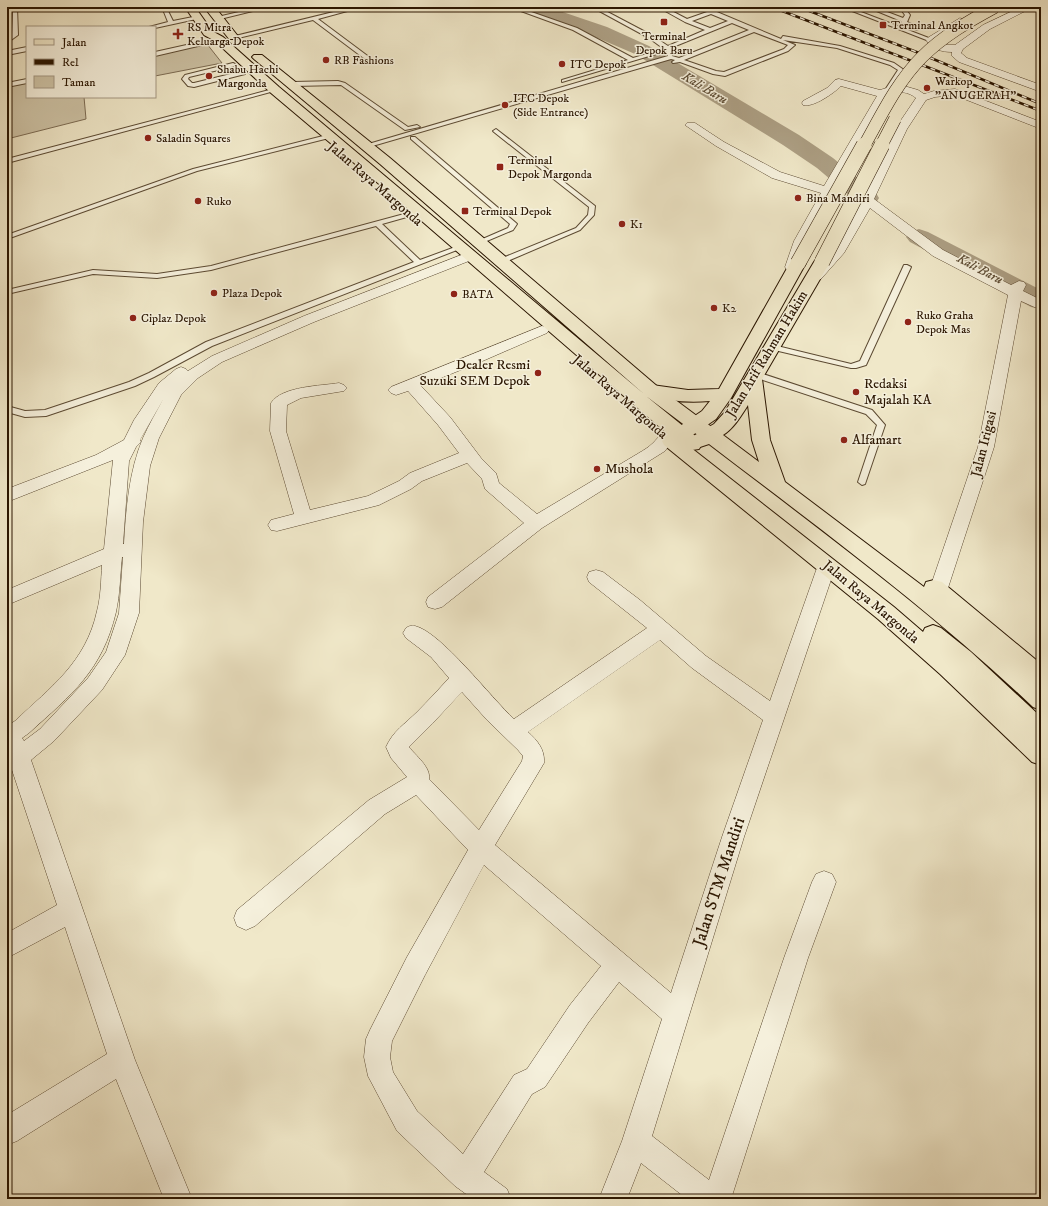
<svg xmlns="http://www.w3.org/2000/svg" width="1048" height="1206" font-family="'IM FELL DW Pica',serif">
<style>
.green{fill:#cec4a7;stroke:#7c6c54}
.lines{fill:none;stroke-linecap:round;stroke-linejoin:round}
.river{fill:#ada085;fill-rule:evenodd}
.service-casing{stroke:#5c4a32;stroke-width:2}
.minor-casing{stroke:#5c4a32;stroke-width:1}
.primary-casing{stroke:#2a1500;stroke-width:2}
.trunk-casing{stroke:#2a1500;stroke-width:2}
.service{fill:#f5f0dc;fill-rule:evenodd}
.minor{fill:#f5f0dc;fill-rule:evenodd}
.primary{fill:#f0e8c9;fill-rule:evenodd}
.trunk{fill:#f0e8c9;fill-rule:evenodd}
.rail-casing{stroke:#2a1500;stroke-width:2.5}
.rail{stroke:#f5f0dc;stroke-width:1.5;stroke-dasharray:5;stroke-linecap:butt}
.trunk-bridge-far1-casing{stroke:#2a1500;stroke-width:13;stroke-linecap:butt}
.trunk-bridge-casing{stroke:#2a1500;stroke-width:16;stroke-linecap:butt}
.trunk-bridge-far1{stroke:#f0e8c9;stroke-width:12}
.trunk-bridge{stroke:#f0e8c9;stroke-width:15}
.poi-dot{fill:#8f2418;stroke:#f5f0dc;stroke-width:1.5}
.labels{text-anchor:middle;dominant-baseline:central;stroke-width:3;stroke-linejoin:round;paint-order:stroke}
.far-poi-label{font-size:12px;fill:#2a1500;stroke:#f5f0dc;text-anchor:start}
.far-water-label{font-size:13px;font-style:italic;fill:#5e4d35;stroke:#f5f0dc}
.street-label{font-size:14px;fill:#2a1500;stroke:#f5f0dc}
.poi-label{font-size:14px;fill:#2a1500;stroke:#f5f0dc;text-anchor:start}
.near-street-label{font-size:17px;fill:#2a1500;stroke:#f5f0dc}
</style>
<rect width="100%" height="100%" fill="#f0e8c9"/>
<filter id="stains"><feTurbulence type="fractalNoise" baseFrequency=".005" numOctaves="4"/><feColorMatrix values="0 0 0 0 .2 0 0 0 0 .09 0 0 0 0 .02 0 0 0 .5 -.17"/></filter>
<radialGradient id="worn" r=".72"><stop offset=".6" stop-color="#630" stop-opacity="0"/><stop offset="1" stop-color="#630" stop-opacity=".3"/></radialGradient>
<g class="green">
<path d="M207,44L222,63L155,76V55Z"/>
<path d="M27,82V97H84L86,119L7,139V87Z"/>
</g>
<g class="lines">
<g class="river">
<path d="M518,7H548L607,27L649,46L799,135L833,158L876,193L879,198L876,203L867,205L858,203L817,168L783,145L635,54L579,30L521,11Z"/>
<path d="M919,229L928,232L1041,290V309L1031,307L910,242L906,237L910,232Z"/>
</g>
<defs>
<g id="service">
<path d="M13,7H17L18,35L7,43V39L12,34Z"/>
<path d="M162,7H166L173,21L198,16L201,18L155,28L149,27L168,22Z"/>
<path d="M260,7H269L216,20L213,18Z"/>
<path d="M354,7H362L318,19L373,60V62H369L313,20L234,39L231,37Z"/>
<path d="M510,7H517L577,28L633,58L664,49L649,38L592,7H598L653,36L668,46L705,30L685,22L658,7H664L687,19L707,12L699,7H705L781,39L783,36L840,46L894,63L904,70L890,91H886L885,90L898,70L890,65L837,48L783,40L795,45L788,51L725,76L713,74L680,62L673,63L672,62L675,60L671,59L369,147H365V145L668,56L666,51L562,82V80L628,60L573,30ZM711,14L728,21L710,28L692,21ZM732,23L749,30L679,58L672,56L671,49L673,47ZM754,32L788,45L784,49L724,72L716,71L684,60Z"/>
<path d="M842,7H848L934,40L929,41Z"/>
<path d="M867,7H874L903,18L905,15L899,7H904L910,15L907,22L920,28L917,30L902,24L901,21Z"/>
<path d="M209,40L212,42L211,43L155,56V52Z"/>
<path d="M27,47V51L7,55V51Z"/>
<path d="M233,63L235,64V66L189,77L188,79L192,83H194L243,71L245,72V74L194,87L188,86L182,79L185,75Z"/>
<path d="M27,79V83L7,87V83Z"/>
<path d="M338,81L345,83L408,127L417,125L420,127L405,130L341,85L293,86L290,84L293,82Z"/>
<path d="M273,89L278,90L7,163V159Z"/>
<path d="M496,129L595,206L594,215L580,230L503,263H500V259L576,228L588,215L589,207L494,132L493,131Z"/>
<path d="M331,134L333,135V137L197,171L7,239V235L193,169Z"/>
<path d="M411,137H415L516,223L517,224L513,230L482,243H478V241L508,228L510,224L411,139Z"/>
<path d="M419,210L422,212L421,213L382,224L420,260L458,246H462V248L212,346L154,377L135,386L46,416L25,417L7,412V406L25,411L45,410L129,382L149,373L206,342L414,262L376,226L211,270L157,278L93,274L7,294V290L93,270L157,274L211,266Z"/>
<path d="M904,265H907L911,267L866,365L856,368H851L770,349L769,347L773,345L851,364L860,361Z"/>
<path d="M757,372L872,410L885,425L865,484L862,485L858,482L877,425L866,414L754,377V373Z"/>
</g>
<g id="minor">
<path d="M1021,7H1033L990,29L963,49L961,53L967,58L1041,85V92L959,62L952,56V52C941,52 932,49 926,40L929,37L960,18L965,21L963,23L937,40L945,45H955L983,25Z"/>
<path d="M839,79L880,90L893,86H904L918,90L924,94L934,91L955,89L1041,122V129L954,95L935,97L926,100L907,129L874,199L943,250L1011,285L1019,281L1024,282L1026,285L1023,291L1041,300V310L1021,301L994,447L947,591L945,596L938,598L931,596L929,591L978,447L1008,295L933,256L870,208L844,253L821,279L816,280L811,279L809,276L834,248L853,218L895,129L916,98C909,92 898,90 888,94L843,174L808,241L799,267L797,270H787L785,267L794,241L821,193L772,178L716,146L685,125L687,123H695L724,142L780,172L824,186L877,96L841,86C834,93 813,108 803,105L802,103L803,101L827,88L835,80Z"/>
<path d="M469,252L474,253L476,256L474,259L314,322L222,362L198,378L181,395L159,438L150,466L143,522L139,613L125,655L102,690L54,741L31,760L135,1060L192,1199H164L116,1079L17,1141L7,1145V1115L107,1054L65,927L7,958V933L57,905L12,770L7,772V726L15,721C51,687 86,662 97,611C101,596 101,580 102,565L7,605V590L104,549L113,460L7,502V489L96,455L124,440L134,420L159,383L176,369L181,367L186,369L188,371L212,356L304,316ZM164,398C157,411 149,424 143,438C129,471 126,509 124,544H123L129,461L136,447L141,442L140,440ZM122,557H123L119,613L106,652L88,678L40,729L24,741L22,738L29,733C72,694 102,671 116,612C120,595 120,575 122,557Z"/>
<path d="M542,326L547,327L549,330L547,333L478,363L421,386L450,417L481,458L496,473L499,483L537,514L639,453C644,450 649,447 653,443C660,436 662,430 673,433L675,437L665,451L542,528L442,607L435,609L428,607L426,602L428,597L524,523L485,489L482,479L467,463L422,481L411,489L379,505L277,531L271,530L268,525L271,520L294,514L270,431L271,403C282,386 321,386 339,383L344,385L347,388L344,391L301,398L287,405L286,431L310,510L368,496L399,481L410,473L459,453L438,425L408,391L396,395L391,393L388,390L391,387Z"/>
<path d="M827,558L833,560L836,565L744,837L652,1136L709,1180L784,958L812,882L816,874L824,871L832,874L836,882L808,958L731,1199H687L641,1163L627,1199H599L622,1141L662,1019L619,982L588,1023L545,1087L532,1094L484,1172L507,1189L511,1199H473L455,1186L397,1131L368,1076L364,1057L366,1039L370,1030L407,957L468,850L416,795L385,814L255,926L246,930L237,926L234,918L237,910L369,800L407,777L391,758L386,747C393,731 405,724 417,712C428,701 439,689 449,678L431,657L406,638L403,633L406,628C409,626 412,625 415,626C441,632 491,698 514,719L647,628L589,582L587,577L589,572L596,570L603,572L640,600L706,656L770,701L818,565L821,560ZM660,640L692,668L763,720L722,837L671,993L495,845L544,763C545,750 538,741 528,732ZM462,692L487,720L518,750L523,756L522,761L479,830L429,779C431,767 415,755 409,747L432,724ZM484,865L601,966L570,1005L527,1069L514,1075L463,1154L417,1111L393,1072L390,1057L392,1041L425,975Z"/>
</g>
<g id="primary">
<path d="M185,7H195L212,31L223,37L279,87L644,394L380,164L254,59L252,57L254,55H262L390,158L658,387L717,431L719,435L717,439L710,441L703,439L646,396L699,439L702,444L699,449L692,450L685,449L379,184L271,93L215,41L204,35Z"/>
<path d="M204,7H215L237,35L239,37L237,39H229Z"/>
</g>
<path id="trunk" d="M822,257L828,259L830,262L762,379L770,440L785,482L924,587L926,582L934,580L942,582L1041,664V710L1033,707C932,611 819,528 709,444L697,448L690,447L894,607L923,632L925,628L933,625L941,628L971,652L1041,717V765L1032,762L940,674L878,619L664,445L662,441L664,437L702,411L710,401C688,403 666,401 646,395L643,391L646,387L652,385L688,390L719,389L790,263L792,260L798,258L804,260L806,263L731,398L716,419L684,441L690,446L688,442L690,438L714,424L725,412L814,262L816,259ZM748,405L752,440L759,462L723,435C734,428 741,416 748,405Z"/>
</defs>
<use href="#service" class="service-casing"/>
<use href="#minor" class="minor-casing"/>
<use href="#primary" class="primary-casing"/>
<use href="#trunk" class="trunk-casing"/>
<use href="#service" class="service"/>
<use href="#minor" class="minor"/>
<use href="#primary" class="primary"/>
<use href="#trunk" class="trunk"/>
<defs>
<g id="rail">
<path d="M772,7L1041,111"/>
<path d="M799,7L914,51L1041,104"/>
</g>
</defs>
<use href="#rail" class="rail-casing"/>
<use href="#rail" class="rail"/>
<defs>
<g id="trunk-bridge-far1">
<path d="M864,146C881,116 897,82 922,57C943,36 969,21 995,7"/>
<path d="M881,146L895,119"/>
</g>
<g id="trunk-bridge">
<path d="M822,262L882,145"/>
<path d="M798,263L864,145"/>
</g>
</defs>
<use href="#trunk-bridge-far1" class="trunk-bridge-far1-casing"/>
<use href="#trunk-bridge" class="trunk-bridge-casing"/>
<use href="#trunk-bridge-far1" class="trunk-bridge-far1"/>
<use href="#trunk-bridge" class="trunk-bridge"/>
</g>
<g class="poi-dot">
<rect x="660" y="18" width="8" height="8" rx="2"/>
<rect x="879" y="21" width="8" height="8" rx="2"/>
<path d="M176 28h4v4h4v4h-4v4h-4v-4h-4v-4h4z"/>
<circle cx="326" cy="60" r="4"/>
<circle cx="562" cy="64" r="4"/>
<circle cx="209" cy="76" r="4"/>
<circle cx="927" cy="88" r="4"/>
<circle cx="505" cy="105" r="4"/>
<circle cx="148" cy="138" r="4"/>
<rect x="496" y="163" width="8" height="8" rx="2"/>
<circle cx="798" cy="198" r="4"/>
<circle cx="198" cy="201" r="4"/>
<rect x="461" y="207" width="8" height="8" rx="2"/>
<circle cx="622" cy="224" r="4"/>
<circle cx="214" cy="293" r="4"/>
<circle cx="454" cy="294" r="4"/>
<circle cx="714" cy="308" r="4"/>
<circle cx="133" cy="318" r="4"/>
<circle cx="908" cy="322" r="4"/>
<circle cx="538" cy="373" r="4"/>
<circle cx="856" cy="392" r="4"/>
<circle cx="844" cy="440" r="4"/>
<circle cx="597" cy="469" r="4"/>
</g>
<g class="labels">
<g class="far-poi-label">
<text x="891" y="25">Terminal Angkot</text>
<text x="187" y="27">RS Mitra<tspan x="187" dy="14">Keluarga Depok</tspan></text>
<text x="664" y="36" text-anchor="middle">Terminal<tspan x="664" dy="14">Depok Baru</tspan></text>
<text x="334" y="60">RB Fashions</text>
<text x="570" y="64">ITC Depok</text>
<text x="217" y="69">Shabu Hachi<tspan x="217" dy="14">Margonda</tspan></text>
<text x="935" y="81">Warkop<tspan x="935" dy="14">"ANUGERAH"</tspan></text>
<text x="513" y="98">ITC Depok<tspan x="513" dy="14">(Side Entrance)</tspan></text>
<text x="156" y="138">Saladin Squares</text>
<text x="508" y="160">Terminal<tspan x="508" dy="14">Depok Margonda</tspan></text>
<text x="806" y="198">Bina Mandiri</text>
<text x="206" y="201">Ruko</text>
<text x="473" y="211">Terminal Depok</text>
<text x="630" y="224">K1</text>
<text x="222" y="293">Plaza Depok</text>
<text x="462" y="294">BATA</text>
<text x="722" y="308">K2</text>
<text x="916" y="315">Ruko Graha<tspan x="916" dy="14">Depok Mas</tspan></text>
<text x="141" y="318">Ciplaz Depok</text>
</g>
<g class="far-water-label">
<text transform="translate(705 88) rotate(31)">Kali Baru</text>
<text transform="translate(980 269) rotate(28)">Kali Baru</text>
</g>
<g class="street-label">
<text transform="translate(375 184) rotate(41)">Jalan Raya Margonda</text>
<text transform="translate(767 354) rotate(-59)">Jalan Arif Rahman Hakim</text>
<text transform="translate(620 397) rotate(41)">Jalan Raya Margonda</text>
<text transform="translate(984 444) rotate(-76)">Jalan Irigasi</text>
<text transform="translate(871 602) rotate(40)">Jalan Raya Margonda</text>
</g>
<g class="poi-label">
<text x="530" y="365" text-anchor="end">Dealer Resmi<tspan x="530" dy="16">Suzuki SEM Depok</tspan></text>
<text x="864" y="384">Redaksi<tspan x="864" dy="16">Majalah KA</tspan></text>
<text x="852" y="440">Alfamart</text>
<text x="605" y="469">Mushola</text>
</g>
<g class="near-street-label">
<text transform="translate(719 882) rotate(-72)">Jalan STM Mandiri</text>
</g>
</g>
<rect width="1048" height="1206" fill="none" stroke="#f0e8c9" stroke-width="24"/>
<rect x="8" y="8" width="1032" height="1190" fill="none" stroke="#2a1500" stroke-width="2"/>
<rect x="12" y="12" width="1024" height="1182" fill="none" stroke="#2a1500"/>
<rect x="26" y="26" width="130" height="72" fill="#f5f0dc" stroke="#a49884"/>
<rect x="34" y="39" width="20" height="6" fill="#f0e8c9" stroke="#a49884"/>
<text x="62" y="46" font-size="12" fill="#2a1500">Jalan</text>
<rect x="34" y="59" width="20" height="6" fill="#2a1500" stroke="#a49884"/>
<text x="62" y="66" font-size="12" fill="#2a1500">Rel</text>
<rect x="34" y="76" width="20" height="12" fill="#cec4a7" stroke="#a49884"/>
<text x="62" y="86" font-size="12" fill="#2a1500">Taman</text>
<rect width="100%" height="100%" filter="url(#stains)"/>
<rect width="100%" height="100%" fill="url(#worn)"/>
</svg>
